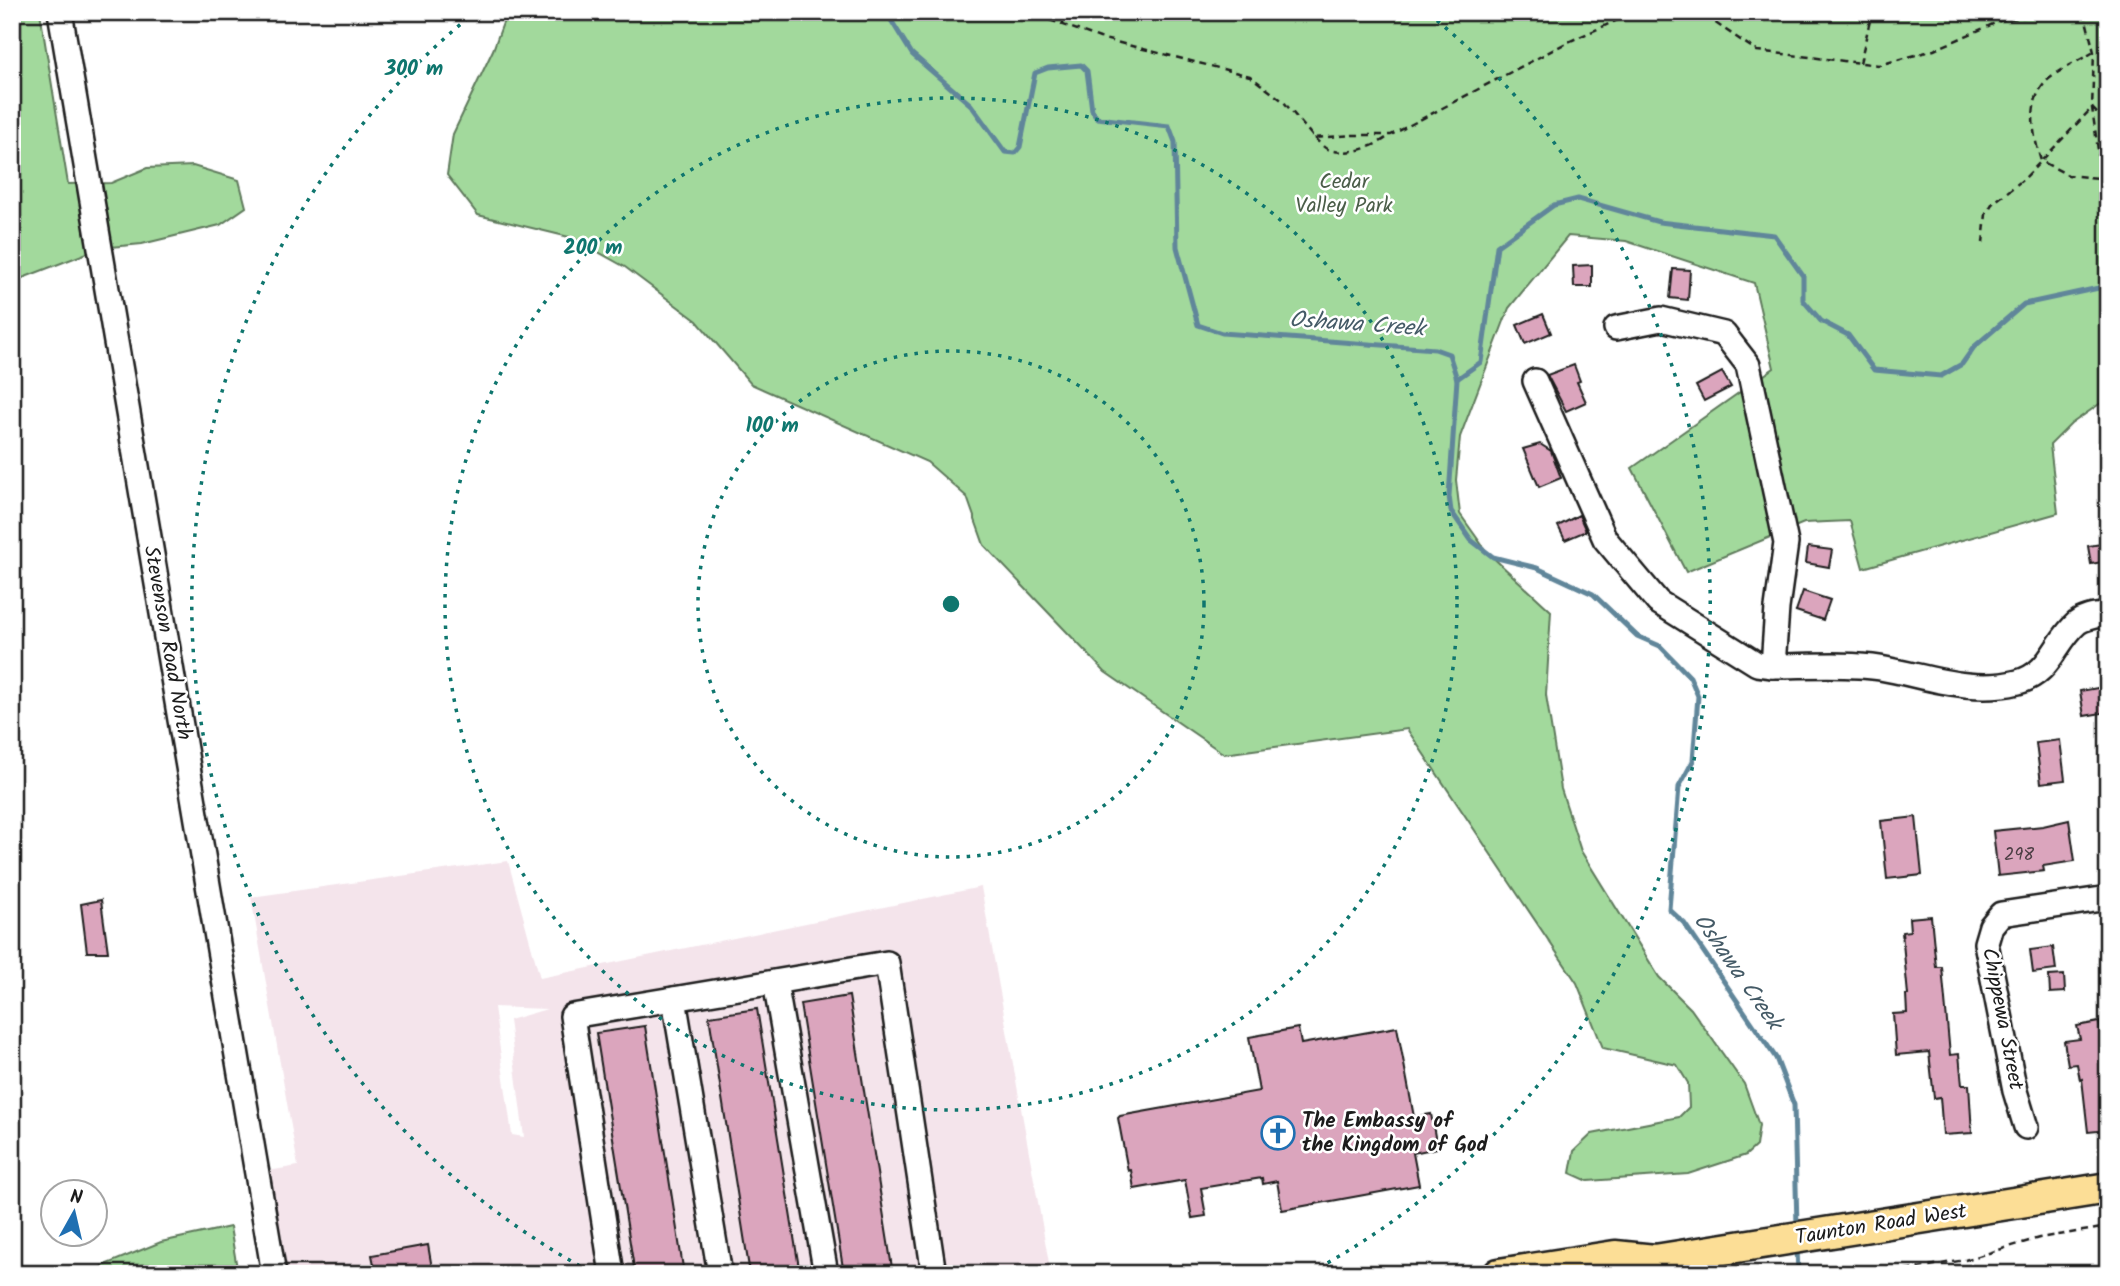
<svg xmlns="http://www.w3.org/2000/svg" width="2120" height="1286" font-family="Kalam,sans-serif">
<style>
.built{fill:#f4e4eb;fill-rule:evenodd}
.green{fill:#a2d99c;stroke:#5f7a5c;stroke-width:2}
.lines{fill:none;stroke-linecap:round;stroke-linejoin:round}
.stream{stroke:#60869a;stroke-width:5}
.building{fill:#dba5bd;stroke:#1c1c1c;stroke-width:2}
.minor-casing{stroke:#1c1c1c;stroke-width:28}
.major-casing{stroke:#1c1c1c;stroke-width:35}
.path{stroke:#1c1c1c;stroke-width:2.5;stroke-dasharray:7 5;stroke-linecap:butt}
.minor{stroke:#fff;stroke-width:23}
.major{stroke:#fcde96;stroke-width:30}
.ring{fill:none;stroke:#0f766e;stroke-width:3.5;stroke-dasharray:3.5 7}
.labels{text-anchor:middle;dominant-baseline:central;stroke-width:5;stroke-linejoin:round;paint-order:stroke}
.number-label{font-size:18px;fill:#4c3e44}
.park-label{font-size:21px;fill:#4b5e49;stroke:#fff}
.street-label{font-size:21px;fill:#1c1c1c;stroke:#fff}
.poi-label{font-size:21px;font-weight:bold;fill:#1c1c1c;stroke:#fff;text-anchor:start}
.water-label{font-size:23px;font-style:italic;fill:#445a66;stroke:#fff}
.centre{fill:#0f766e;stroke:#fff;stroke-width:3.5}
.ring-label{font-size:21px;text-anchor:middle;font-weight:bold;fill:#0f766e;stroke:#fff;stroke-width:5;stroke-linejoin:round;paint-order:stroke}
</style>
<rect width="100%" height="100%" fill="#fff"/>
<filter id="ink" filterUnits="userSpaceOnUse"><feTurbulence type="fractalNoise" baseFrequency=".0143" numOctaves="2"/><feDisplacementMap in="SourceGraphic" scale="14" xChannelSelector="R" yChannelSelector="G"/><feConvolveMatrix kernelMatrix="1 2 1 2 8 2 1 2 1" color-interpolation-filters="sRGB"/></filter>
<g filter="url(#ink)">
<path class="built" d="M508,861L540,978L981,887L1051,1274H285L268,1171L298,1166L251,897ZM494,1007L547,1009L509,1020L524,1137L512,1135Z"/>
<g class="green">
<path d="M12,12H40L68,184L111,183L147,168L193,166L239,180L246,207L220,225L142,244L100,248L20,279H12V165L15,164L12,150Z"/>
<path d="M507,12H2108V398L2071,424L2050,445L2058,513L1863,568L1850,521L1804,523L1686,572L1632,468L1774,368L1754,283L1626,241L1568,236L1509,308L1460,437L1456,480L1460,514L1487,552L1551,611L1546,695L1561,789L1581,851L1659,977L1691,1009L1744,1084L1759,1125L1756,1146L1746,1155L1688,1174L1588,1181L1570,1173L1574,1151L1592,1134L1679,1117L1689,1107L1688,1083L1677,1065L1603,1048L1577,983L1407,729L1224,754L1105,672L984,545L967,497L927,462L751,384L697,321L625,267L573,238L478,215L447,175L453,134L493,50Z"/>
<path d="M230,1227L238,1274H104L102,1266L161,1242Z"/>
</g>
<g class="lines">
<g class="stream">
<path d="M886,12L912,54L971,105L1005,152L1015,153L1020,147L1035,73L1048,68L1081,65L1087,71L1092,110L1097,118L1169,126L1175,142L1177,247L1198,325L1222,333L1435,349L1449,354L1457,379L1449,496L1451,511L1471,540L1493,557L1537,568L1593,594L1637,636L1660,646L1690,677L1698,696L1693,761L1679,787L1669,909L1684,923L1776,1058L1794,1105L1797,1227"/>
<path d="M1457,379L1481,362L1497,246L1554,205L1578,199L1659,222L1774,235L1803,276V300L1821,321L1848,335L1874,370L1941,376L1962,364L1974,347L2024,304L2108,286"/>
<path d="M1797,1247L1798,1274"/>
</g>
</g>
<g class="building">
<path d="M1592,265V287H1574L1573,266Z"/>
<path d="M1673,269L1690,270L1688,300L1670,298Z"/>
<path d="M1543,314L1551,333L1525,344L1517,325Z"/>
<path d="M1574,365L1580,381L1577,382L1586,402L1566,411L1547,375Z"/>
<path d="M1722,372L1731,387L1704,401L1696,386Z"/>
<path d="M1540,444L1551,451L1561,478L1539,487L1523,449Z"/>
<path d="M1579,515L1586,531L1565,540L1558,526Z"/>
<path d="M2108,543V561L2091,564L2088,546Z"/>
<path d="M1808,547L1832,550L1829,567L1806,563Z"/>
<path d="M1803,591L1830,600L1823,620L1796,611Z"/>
<path d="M2104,687L2108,712L2084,716L2080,691Z"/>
<path d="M2060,740L2065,780L2041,783L2036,743Z"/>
<path d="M1916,817L1922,875L1887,879L1881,821Z"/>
<path d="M2069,820L2075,861L2043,866L2044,871L1998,876L1993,831L2043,826Z"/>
<path d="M101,900L108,952H87L81,904Z"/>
<path d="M1931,916L1936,967H1942L1950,1055L1959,1054L1962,1085H1969L1972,1133L1943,1135L1940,1097L1934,1098L1929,1052L1896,1055L1893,1014L1907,1013L1906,995H1908L1902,932L1910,931L1909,918Z"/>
<path d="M2053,947L2056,970L2033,973L2030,950Z"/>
<path d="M2064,975L2065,992L2050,993L2049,976Z"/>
<path d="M849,996L893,1274H844L800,1004Z"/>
<path d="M757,1009L800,1274H750L709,1016Z"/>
<path d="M2099,1022L2108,1070V1130L2088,1132L2082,1079L2080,1080L2077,1064L2068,1065L2064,1041L2080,1039L2077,1026Z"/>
<path d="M645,1026L684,1274H635L596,1033Z"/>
<path d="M1397,1027L1414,1117L1431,1114L1437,1148L1413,1153L1419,1185L1282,1210L1277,1181L1263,1184L1262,1178L1201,1188L1206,1216L1192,1218L1185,1180L1134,1189L1131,1170L1128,1171L1118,1118L1120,1116L1259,1091L1249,1037L1298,1028L1301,1044Z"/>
<path d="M428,1245L433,1274H376L372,1255Z"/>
</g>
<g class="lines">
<defs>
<g id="minor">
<path d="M60,12L274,1274"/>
<path d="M1535,381L1605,539L1658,602L1757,664L1773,666L1777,608L1786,543L1748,365L1724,334L1661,319L1616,328"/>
<path d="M1773,666C1805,666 1850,663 1880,668C1926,676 1971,694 2018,682C2051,673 2054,643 2077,623C2086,616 2097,616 2108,614"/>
<path d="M775,982L826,1274"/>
<path d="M674,999L720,1274"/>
<path d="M2026,1127L2015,1091L1986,943L1991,926L2001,914L2108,898"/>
<path d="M612,1274L572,1016L887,963L934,1274"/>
</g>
<path id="major" d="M1499,1274L1615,1256L1655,1260L2108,1188"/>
</defs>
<use href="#minor" class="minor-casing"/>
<use href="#major" class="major-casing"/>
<g class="path">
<path d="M1027,12L1100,38L1250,76L1283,101L1314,138L1353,135H1391L1568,42L1636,12"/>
<path d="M1657,12L1711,20L1757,51L1879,65L1934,50L2002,20L2061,12"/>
<path d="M1709,12L1711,20"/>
<path d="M1997,12L2002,20"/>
<path d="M2084,12L2094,52L2092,108L2102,178"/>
<path d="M1063,25V12"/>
<path d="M2094,52C2080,60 2063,68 2050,78C2025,99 2033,134 2041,161L2068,175L2108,179"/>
<path d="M1860,63L1872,12"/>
<path d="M1314,138C1318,141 1323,147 1327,149C1346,157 1376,147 1390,135"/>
<path d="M1983,243L1986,214L1992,204L2025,178L2092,108L2108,124"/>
<path d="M1882,1274L1965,1260L2039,1238L2108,1227"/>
</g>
<use href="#minor" class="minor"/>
<use href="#major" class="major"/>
</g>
</g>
<g class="ring">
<circle cx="951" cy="604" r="253"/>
<circle cx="951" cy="604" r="506"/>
<path d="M589 1271A759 759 0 0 1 473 14M1429 14A759 759 0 0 1 1313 1271"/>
</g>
<defs>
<symbol id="church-ring" viewBox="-11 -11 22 22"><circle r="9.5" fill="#fff" stroke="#1f6fb2" stroke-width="1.5"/><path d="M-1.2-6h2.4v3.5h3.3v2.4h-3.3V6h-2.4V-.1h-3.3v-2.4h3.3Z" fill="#1f6fb2"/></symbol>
</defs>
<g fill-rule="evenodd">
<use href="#church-ring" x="1259" y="1114" width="38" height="38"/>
</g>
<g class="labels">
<g class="number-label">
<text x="2019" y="855">298</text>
</g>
<g class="park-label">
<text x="1344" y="182">Cedar<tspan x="1344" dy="24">Valley Park</tspan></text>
</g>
<g class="street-label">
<text transform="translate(167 643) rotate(80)">Stevenson Road North</text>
<text transform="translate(2002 1019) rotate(79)">Chippewa Street</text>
<text transform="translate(1881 1225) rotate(-9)">Taunton Road West</text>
</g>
<g class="poi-label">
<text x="1302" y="1121">The Embassy of<tspan x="1302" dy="24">the Kingdom of God</tspan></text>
</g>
<g class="water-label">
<text transform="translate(1357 325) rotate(4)">Oshawa Creek</text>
<text transform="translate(1737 972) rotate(55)">Oshawa Creek</text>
</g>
</g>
<circle cx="951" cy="604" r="10" class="centre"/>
<g class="ring-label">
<text x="414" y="75">300 m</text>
<text x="593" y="254">200 m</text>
<text x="772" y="432">100 m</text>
</g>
<rect width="2120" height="1286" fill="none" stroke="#fff" stroke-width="42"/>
<rect x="21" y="21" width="2078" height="1244" fill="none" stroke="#1c1c1c" stroke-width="2.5" filter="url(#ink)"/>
<g transform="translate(74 1213) rotate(8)"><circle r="33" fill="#ffffff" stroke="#a4a4a4" stroke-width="2"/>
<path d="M0-5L12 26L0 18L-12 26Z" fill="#1f6fb2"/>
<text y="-10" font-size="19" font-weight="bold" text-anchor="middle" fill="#1c1c1c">N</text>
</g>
</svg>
